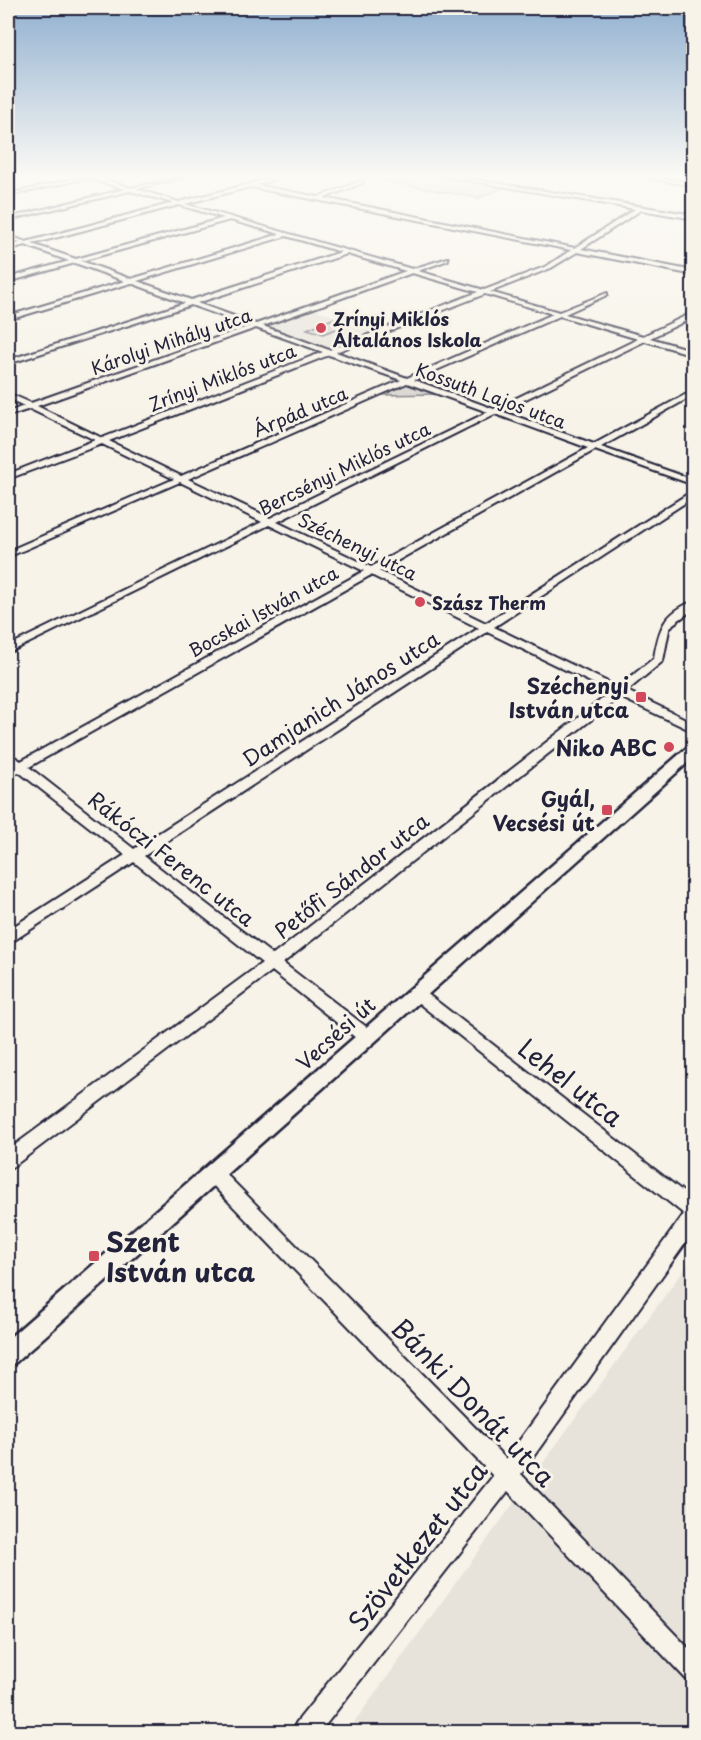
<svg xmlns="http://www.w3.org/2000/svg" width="701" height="1740" font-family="'Playpen Sans',sans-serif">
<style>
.built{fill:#e7e3db}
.green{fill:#d8d5cf;stroke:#7d7c85;stroke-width:1.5}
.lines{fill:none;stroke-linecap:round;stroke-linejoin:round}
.minor-casing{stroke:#22223b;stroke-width:4}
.major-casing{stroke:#22223b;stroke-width:5}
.minor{fill:#f7f3e8;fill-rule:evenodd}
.major{fill:#f7f3e8;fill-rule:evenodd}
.poi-dot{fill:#d1495b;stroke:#f7f3e8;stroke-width:2}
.labels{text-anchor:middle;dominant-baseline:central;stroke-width:6;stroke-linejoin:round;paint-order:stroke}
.far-poi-label{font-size:18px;font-weight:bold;fill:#22223b;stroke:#f7f3e8;text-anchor:start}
.far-street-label{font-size:18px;fill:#22223b;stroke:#f7f3e8}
.poi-label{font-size:21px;font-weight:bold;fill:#22223b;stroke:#f7f3e8;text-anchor:end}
.street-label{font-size:21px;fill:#22223b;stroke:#f7f3e8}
.near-street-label{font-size:26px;fill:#22223b;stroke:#f7f3e8}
.near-poi-label{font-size:26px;font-weight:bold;fill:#22223b;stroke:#f7f3e8;text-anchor:start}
</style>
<rect width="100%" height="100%" fill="#f7f3e8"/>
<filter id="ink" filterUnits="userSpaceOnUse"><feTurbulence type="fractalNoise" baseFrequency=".0167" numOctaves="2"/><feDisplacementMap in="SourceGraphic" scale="12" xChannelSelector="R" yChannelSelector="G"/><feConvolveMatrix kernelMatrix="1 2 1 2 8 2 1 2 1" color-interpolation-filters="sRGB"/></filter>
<g filter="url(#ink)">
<g class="built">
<path d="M313,309L376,330L328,348L266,326Z"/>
<path d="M693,1257V1732H347Z"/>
</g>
<g class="green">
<path d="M355,176H443L507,186L478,198Z"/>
<path d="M335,318L352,323L323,334L307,329Z"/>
<path d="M404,384H409L439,394L380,395Z"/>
</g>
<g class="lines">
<defs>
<g id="minor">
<path d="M87,176H94L131,188L188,176L136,189L179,202L280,176H287L256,185L318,197L361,181L363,183L324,198L575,248L635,209L443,176H452L694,215V219L641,210L581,249L694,271V275L577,252L551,268L490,292L559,312L607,293V295L565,314L643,336L694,312V317L650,338L694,351V355L645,341L501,411L594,444L694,390V395L601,447L694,480V485L595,450L379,571L486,623L694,490V497L494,627L618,687L654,658C659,629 663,613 694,601V609L673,624L669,630L663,661L627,691L694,723V732L620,697L283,963L373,1032L375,1037L373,1042L367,1043L361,1042L272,971L14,1166L8,1168V1150L262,963L134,862L13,941L8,942V930L125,855L19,772L8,777V768L11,766L8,763V753L21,761L364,571L269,525L8,653V646L262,522L180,482L8,557V551L174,479L102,444L8,479V474L95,440L30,409L8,416V412L24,406L8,398V393L31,403L250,326L191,305L8,364V360L185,303L131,283L8,320V316L125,281L75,263L8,282V278L69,261L25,245L8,250V246L20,243L8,239V235L26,242L173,203L130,191L8,220V218L125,189L88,178L8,196V194ZM250,187L571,250L547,266L484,290L418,271L448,260V258L412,269L185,204ZM179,205L224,218L76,259L32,244ZM230,220L280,234L131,279L81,261ZM286,236L341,252L191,300L137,281ZM347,254L406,271L256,324L197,303ZM412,273L478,292L329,350L263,326ZM485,294L553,314L407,378L336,352ZM560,316L638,339L494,409L414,380ZM256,328L323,352L102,438L37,406ZM329,355L401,380L181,476L109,441ZM407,383L488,412L270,518L188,479ZM495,414L588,448L371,567L277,522ZM371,575L479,628L134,849L29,767ZM487,632L611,692L273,955L144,856Z"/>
<path d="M642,176L694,183V186L644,177Z"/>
<path d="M416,987L421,989L694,1200V1231L521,1474L694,1654V1683L686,1679L508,1491L320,1732H293L296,1723L493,1476L207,1179L204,1173L207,1167L213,1165L219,1167L506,1459L684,1214L411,997L408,993L411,989Z"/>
</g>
<path id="major" d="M694,744V757L16,1362L8,1366V1339L689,746Z"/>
</defs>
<use href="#minor" class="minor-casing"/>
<use href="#major" class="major-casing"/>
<use href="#minor" class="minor"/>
<use href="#major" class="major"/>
</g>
</g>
<linearGradient id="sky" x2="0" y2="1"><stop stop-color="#91b0d0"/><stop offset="0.42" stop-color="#fbfaf5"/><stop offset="1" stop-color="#fbfaf5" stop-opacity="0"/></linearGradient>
<rect width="701" height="419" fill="url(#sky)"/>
<g class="poi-dot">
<circle cx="321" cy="328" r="6"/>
<circle cx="420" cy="602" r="6"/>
<rect x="635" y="691" width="12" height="12" rx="3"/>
<circle cx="669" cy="747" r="6"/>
<rect x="601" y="804" width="12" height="12" rx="3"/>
<rect x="88" y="1250" width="12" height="12" rx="3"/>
</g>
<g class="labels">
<g class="far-poi-label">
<text x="333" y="318">Zrínyi Miklós<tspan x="333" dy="21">Általános Iskola</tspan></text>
<text x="432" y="602">Szász Therm</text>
</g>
<g class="far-street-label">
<text transform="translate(171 341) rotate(-19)">Károlyi Mihály utca</text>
<text transform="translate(222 377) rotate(-21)">Zrínyi Miklós utca</text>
<text transform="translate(491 395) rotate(20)">Kossuth Lajos utca</text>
<text transform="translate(300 411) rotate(-23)">Árpád utca</text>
<text transform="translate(344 468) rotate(-26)">Bercsényi Miklós utca</text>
<text transform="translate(358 546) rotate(26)">Széchenyi utca</text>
<text transform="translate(263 611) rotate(-29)">Bocskai István utca</text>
</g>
<g class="poi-label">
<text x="629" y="685">Széchenyi<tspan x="629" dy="24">István utca</tspan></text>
<text x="657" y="747">Niko ABC</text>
<text x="595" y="798">Gyál,<tspan x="595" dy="24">Vecsési út</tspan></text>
</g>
<g class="street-label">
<text transform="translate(340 698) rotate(-33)">Damjanich János utca</text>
<text transform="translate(172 858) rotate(38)">Rákóczi Ferenc utca</text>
<text transform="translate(351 875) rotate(-38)">Petőfi Sándor utca</text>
<text transform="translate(335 1033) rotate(-42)">Vecsési út</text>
</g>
<g class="near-street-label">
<text transform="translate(571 1082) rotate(38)">Lehel utca</text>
<text transform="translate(474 1402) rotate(46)">Bánki Donát utca</text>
<text transform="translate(417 1546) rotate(-52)">Szövetkezet utca</text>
</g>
<g class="near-poi-label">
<text x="106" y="1241">Szent<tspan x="106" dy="30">István utca</tspan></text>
</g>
</g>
<rect width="701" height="1740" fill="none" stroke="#f7f3e8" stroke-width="30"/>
<rect x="15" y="15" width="671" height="1710" fill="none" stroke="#22223b" stroke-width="2" filter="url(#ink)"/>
</svg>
